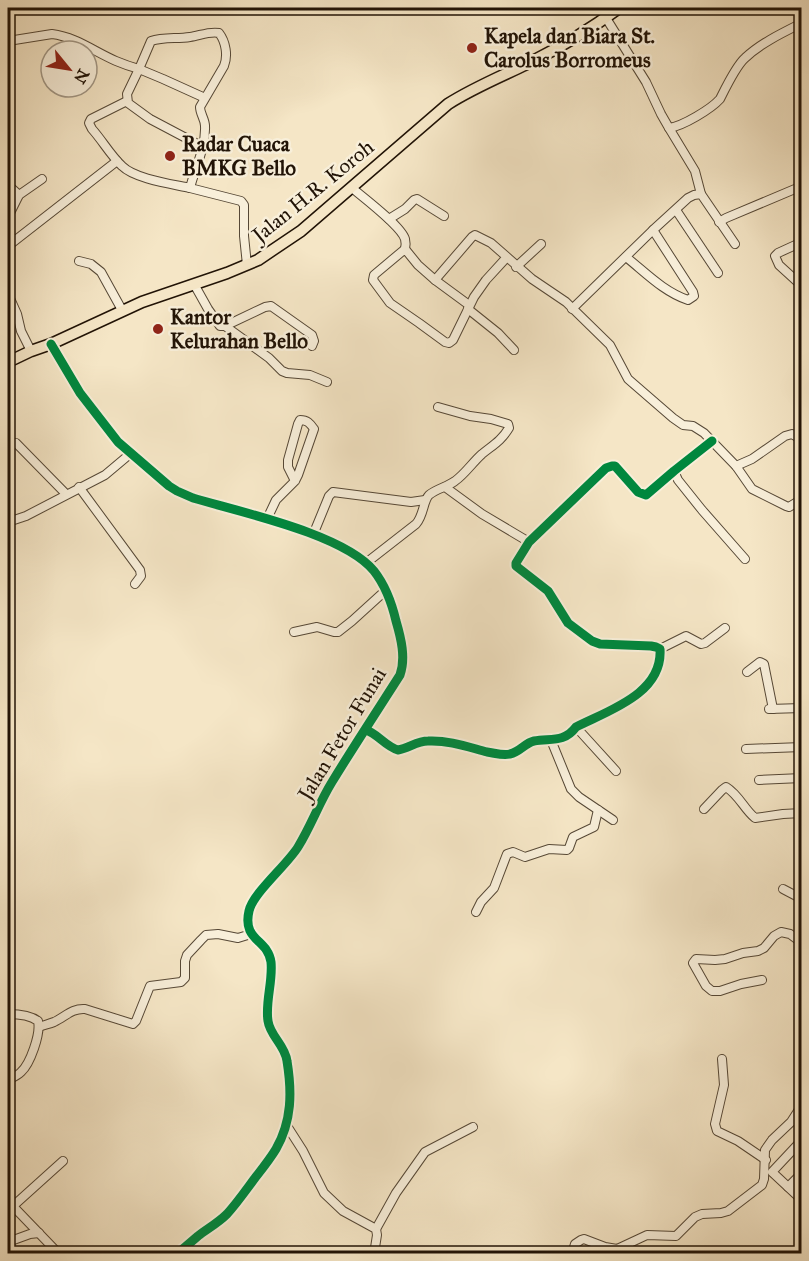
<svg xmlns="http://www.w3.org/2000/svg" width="809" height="1261" font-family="'IM FELL Great Primer',serif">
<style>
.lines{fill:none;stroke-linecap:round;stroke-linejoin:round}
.minor-casing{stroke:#564836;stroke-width:10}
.major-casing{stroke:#211306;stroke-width:13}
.minor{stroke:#f8efda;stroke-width:8}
.major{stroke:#f5e6c6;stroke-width:10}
.cycleway-casing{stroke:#f8efda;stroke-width:13}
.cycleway{stroke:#00873e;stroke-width:9}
.poi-dot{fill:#8f2418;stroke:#f8efda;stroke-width:2}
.labels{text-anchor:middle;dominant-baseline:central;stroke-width:5;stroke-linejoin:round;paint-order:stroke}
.poi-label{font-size:21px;font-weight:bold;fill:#211306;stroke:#f8efda;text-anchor:start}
.street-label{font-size:21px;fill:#211306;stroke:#f8efda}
</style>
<rect width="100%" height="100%" fill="#f5e6c6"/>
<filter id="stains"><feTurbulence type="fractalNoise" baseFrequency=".00333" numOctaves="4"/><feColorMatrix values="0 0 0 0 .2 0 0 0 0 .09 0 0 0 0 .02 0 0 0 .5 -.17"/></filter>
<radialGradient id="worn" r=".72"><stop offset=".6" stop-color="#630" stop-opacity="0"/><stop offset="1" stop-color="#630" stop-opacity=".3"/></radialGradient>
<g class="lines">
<defs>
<g id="minor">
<path d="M606,18L646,82L661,114L669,128C683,126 711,109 720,99C726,87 736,66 745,58C761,43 782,33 802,23"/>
<path d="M8,41L52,34C76,37 95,52 116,61C123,64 132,67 139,69L127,94L128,103L150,119L203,147"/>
<path d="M205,98L163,79L139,69L151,41C163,37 177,39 190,37C199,36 209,31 219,33C226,42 228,56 224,66L200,107C200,114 205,119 205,126C206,147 195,168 190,188L241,201L244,205V236L247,265"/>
<path d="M127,101L91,119L89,123L92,129C102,140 111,156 122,166C135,179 172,184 190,188"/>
<path d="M669,128L695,171L701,194"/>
<path d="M8,185L19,195"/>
<path d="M352,188C364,198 401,226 405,239C406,243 406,245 405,249"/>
<path d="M676,210L718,273"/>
<path d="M8,217L19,195L42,179"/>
<path d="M389,219L405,209L414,200L417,199L444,216"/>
<path d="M719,222L726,218L802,186"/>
<path d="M802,242L778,253L775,256L779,265L802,286"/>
<path d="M8,246L117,161"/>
<path d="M507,257L486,280L474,297L453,340L449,343L445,342L419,323L390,303L373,280L374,275L405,249L418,265L435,280L472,237L475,235L491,243L532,279L566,302L610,345L628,379L673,418L683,425L693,426L704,433L736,466L752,489L786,506L789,507L802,499"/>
<path d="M626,257C646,273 664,292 688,300L694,296L693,292L653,230"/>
<path d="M79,261L91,264L101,272L122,310"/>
<path d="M516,267L541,244"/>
<path d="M435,280L469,305"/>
<path d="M194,284L208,309L220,326H225L265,307L271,306L312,335L314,341L312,346"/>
<path d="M8,294L17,314L21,331L31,351"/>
<path d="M468,309L498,333L514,350"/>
<path d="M572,309L653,230L688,198L694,195L701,194L735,244"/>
<path d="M225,326L269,358L282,371L287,373L310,375L327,382"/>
<path d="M51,344L80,393L118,442L169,486L177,491L193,498C240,512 344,534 374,571C385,585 392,604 396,621C401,638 406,658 400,675C377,711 354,746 332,782C319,803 311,826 298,847C287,865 253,893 249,911C242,941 268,939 271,962C273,982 265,1002 268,1021C270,1036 285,1045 287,1061C292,1092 292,1121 276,1149C270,1159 262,1169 255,1178C246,1190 237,1203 227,1214C218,1223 207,1229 198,1236C191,1242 184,1248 177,1254"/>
<path d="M16,443L66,494"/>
<path d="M736,466L752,459L785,436L792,434L802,440"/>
<path d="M674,471L678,480L702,510L745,559"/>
<path d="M79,487L140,570L141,576L135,584"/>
<path d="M445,487L482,514L529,542"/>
<path d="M267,519L276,500L295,481L298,475L314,429C310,423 307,420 300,420L298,424L288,460V467L295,481"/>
<path d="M8,522L26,516L105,475L130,454"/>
<path d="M313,535L329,496L333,492L411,502L425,500"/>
<path d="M366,563L416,524C424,515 423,501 429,495C436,489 447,487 455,481C465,474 472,463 482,454C493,445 501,441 509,428L508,424L491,419L470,416L438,407"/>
<path d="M294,632L317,627L334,632H338L352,621L385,591"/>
<path d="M660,649L686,636L701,644L705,643L725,628"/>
<path d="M747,672L760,662L764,664L773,709"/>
<path d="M769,709L802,708"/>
<path d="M576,727L616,771"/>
<path d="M366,730C378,734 385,746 398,750C409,748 417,741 428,741C449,740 468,747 487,752C495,753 503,756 510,754C520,752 525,743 534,741C551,738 564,743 576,727C607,711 663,694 660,649L656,647L651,646L600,644L592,641L568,623L548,591L516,566V563L529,542L606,468L612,466H615L638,492L646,495L674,471L712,441"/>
<path d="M551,740L571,789L579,797L613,820"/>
<path d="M746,749L802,747"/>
<path d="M759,780L802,778"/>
<path d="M704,809L722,790L726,787C739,795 744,809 755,818L783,814L802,813"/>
<path d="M783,889L802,899"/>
<path d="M476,912L481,902L494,888L507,854L513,852L525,857L549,849L567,850L569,848L573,837L594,827L598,810"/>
<path d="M762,980L741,984L720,991H712L706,986L693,963L696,959L715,960L725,959L743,953L758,951L764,948L774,936L781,932L790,934L802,943"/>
<path d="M8,1014C18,1014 30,1015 38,1021C41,1034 30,1064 21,1072C17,1076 12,1078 8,1080"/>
<path d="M39,1027C44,1025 49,1024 54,1022C65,1017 72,1008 85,1009L133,1024L136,1021L150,986L181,982L185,978V961L187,955L201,940L206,935L218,934L238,938L251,934"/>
<path d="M722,1059L724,1085L715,1124L717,1131L738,1141L766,1160"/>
<path d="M287,1126L303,1151L324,1193L343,1211L376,1229L377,1235L374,1254"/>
<path d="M802,1140L772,1172L802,1200"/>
<path d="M788,1187L802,1173"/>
<path d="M8,1201L59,1254"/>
<path d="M12,1207L63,1161"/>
<path d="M376,1229L396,1193L425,1152L473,1127"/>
<path d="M8,1242L30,1234L39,1233"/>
<path d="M262,1254L263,1252L277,1254"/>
<path d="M301,1254H310"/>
<path d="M572,1254L575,1244L581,1240L584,1239L605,1247L617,1249L647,1235L676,1236L695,1217L702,1214L721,1213L728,1211L762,1185L764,1179L765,1150L772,1140L791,1122L802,1105"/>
</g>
<path id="major" d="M8,362L31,351L51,344L142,302L227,273L258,260L301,231L448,104C473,88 500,77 527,64C559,48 591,29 619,8"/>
</defs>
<use href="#minor" class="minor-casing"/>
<use href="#major" class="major-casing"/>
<use href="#minor" class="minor"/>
<use href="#major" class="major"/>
<defs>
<g id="cycleway">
<path d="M51,344L80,393L118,442L169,486L177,491L193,498C240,512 344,534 374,571C385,585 392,604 396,621C401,638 406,658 400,675C377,711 354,746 332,782C319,803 311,826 298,847C287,865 253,893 249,911C242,941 268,939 271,962C273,982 265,1002 268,1021C270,1036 285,1045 287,1061C292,1092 292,1121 276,1149C270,1159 262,1169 255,1178C246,1190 237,1203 227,1214C218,1223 207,1229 198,1236C191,1242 184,1248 177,1254"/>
<path d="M366,730C378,734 385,746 398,750C409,748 417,741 428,741C449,740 468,747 487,752C495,753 503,756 510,754C520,752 525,743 534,741C551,738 564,743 576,727C607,711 663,694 660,649L656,647L651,646L600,644L592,641L568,623L548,591L516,566V563L529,542L606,468L612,466H615L638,492L646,495L674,471L712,441"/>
</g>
</defs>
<use href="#cycleway" class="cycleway-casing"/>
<use href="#cycleway" class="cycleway"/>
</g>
<g class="poi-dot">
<circle cx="472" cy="48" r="6"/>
<circle cx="170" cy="156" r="6"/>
<circle cx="158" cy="329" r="6"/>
</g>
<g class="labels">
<g class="poi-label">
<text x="484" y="36">Kapela dan Biara St.<tspan x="484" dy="24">Carolus Borromeus</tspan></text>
<text x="182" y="144">Radar Cuaca<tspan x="182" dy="24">BMKG Bello</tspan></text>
<text x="170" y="317">Kantor<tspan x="170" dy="24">Kelurahan Bello</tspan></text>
</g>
<g class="street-label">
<text transform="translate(313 191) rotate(-39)">Jalan H.R. Koroh</text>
<text transform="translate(342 734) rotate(-59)">Jalan Fetor Funai</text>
</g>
</g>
<rect width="809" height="1261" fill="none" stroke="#f5e6c6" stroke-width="30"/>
<rect x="9" y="9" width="791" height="1243" fill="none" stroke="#211306" stroke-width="3"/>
<rect x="15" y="15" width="779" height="1231" fill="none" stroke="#211306" stroke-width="1.5"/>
<g transform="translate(69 69) rotate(120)"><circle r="28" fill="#f8efda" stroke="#a29785" stroke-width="1.5"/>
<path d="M0-4.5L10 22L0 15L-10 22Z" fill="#8f2418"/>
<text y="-9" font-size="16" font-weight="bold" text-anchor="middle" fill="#211306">N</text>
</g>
<rect width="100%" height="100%" filter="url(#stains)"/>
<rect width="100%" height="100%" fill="url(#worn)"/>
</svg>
